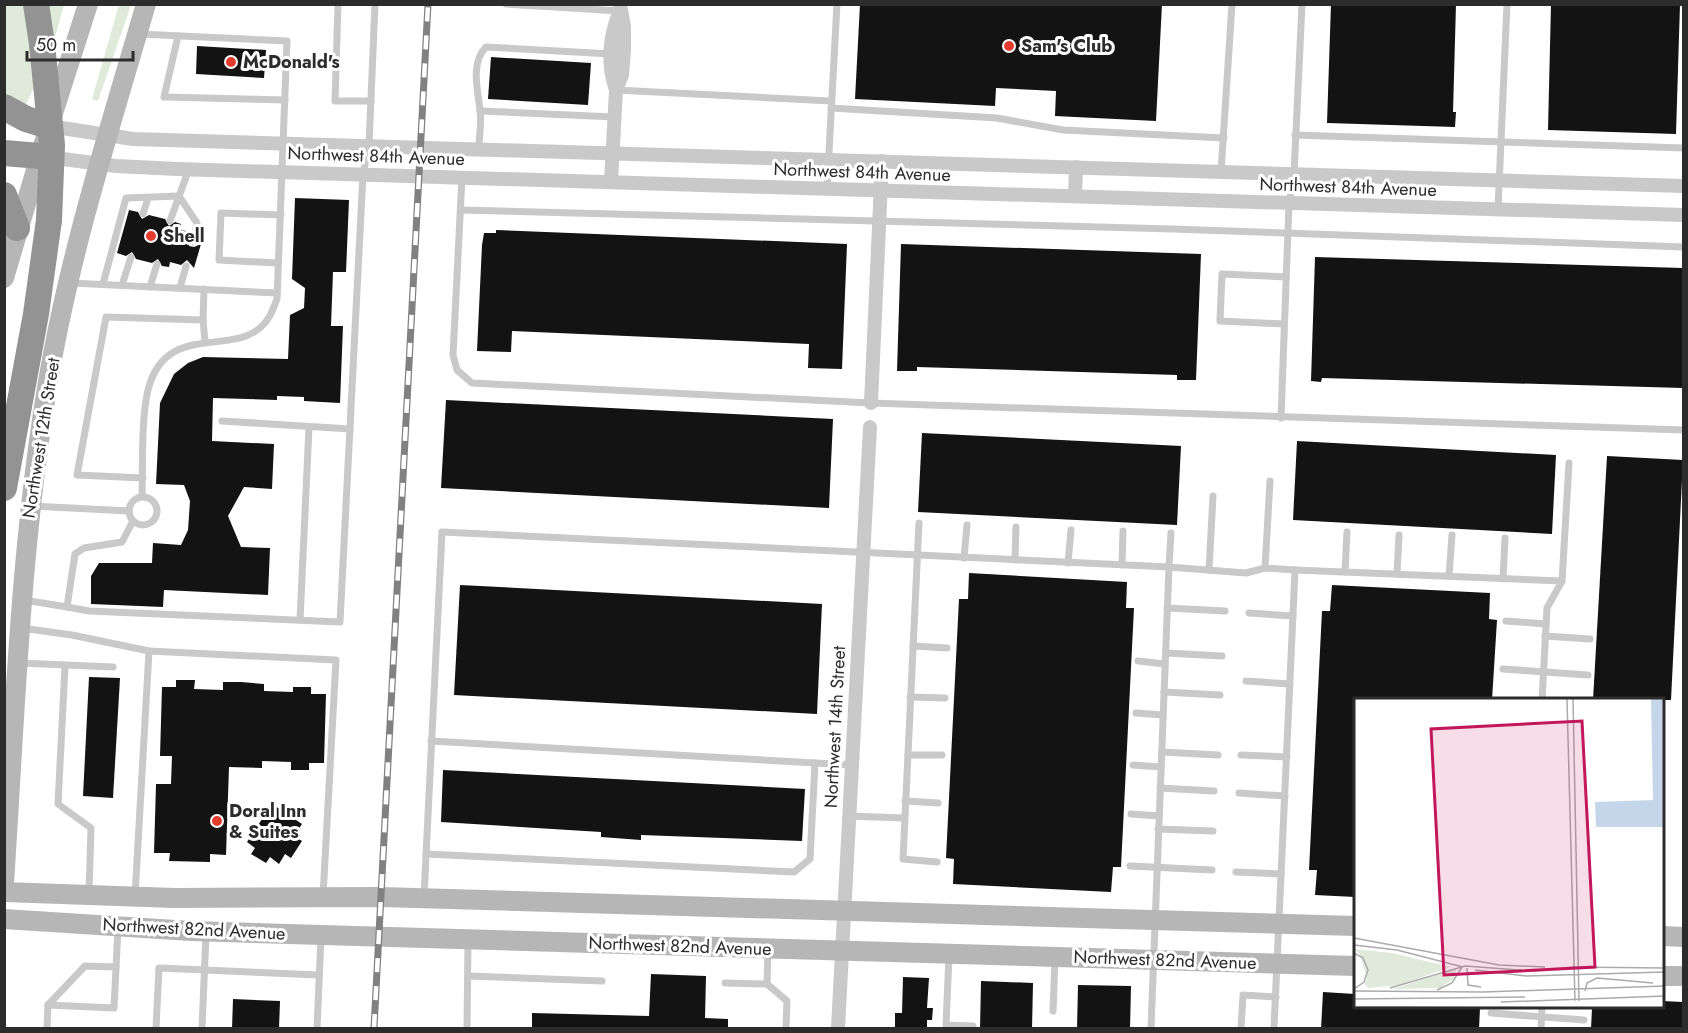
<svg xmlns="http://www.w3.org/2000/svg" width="1688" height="1033" font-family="Jost,sans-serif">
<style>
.grass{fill:#e0eada}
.building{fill:#131313}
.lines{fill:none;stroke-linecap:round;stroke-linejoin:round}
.lane{stroke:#c9c9c9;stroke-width:7}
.street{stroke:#c9c9c9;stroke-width:14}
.secondary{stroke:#b6b6b6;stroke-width:20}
.highway{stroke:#939393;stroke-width:26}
.rail-casing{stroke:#818181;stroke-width:7}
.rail{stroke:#fff;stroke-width:4.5;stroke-dasharray:14;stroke-linecap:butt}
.highway-bridge{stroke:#939393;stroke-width:26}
.poi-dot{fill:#e33c2f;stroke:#fff;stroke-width:2}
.labels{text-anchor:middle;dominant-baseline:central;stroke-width:6;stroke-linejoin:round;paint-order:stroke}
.poi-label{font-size:18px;font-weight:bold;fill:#2c2c2c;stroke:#fff;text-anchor:start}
.street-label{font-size:18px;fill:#2c2c2c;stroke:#fff}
.inset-road{fill:none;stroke:#ababab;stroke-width:1.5}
.view{fill:#c2185b;fill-opacity:0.15;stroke:#c2185b;stroke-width:3}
.inset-edge{fill:none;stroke:#2c2c2c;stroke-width:3}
</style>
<rect width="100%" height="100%" fill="#fff"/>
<g class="grass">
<path d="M4,5H25L37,81L24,109L5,97Z"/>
<path d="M45,5H64L52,48Z"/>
<path d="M119,5H131L98,101L92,99Z"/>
</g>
<g class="building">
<path d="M860,4H1162L1156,121L1055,116L1056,91L996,88L995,106L855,99Z"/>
<path d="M1331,4H1456L1453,112H1456L1455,127L1327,123Z"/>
<path d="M1551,4H1680L1676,134L1548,130Z"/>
<path d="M197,46L266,50L264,78L196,74Z"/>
<path d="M491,57L591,63L588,105L488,99Z"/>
<path d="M295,198L349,200L346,272H333L331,326H343L340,403L304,401V397L277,396V400L213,398L212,441L274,444L272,489L244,487L228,516L241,547L270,548L268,595L164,590L163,607L91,604V576L99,563H152L153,543L181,545L188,530L190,501L184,485L156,484L160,403L174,374L188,363L203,357L288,359L290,315L304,308L305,288L292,279Z"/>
<path d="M129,210L138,212L142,219L149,215L165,219L169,226L175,222L181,224L179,229L189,232V246L194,247L201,244L194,268L187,260L181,265L170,262L169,267L162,266L158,259L152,263L136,259L132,252L126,256L117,253Z"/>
<path d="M496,230L847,244L842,369L808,368L809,344L512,331L511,352L477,351L482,245L484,233H496Z"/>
<path d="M901,244L1201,254L1196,380H1177V375L917,367V371H897Z"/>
<path d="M1315,257L1683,268V388L1322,378L1321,382L1311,381Z"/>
<path d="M446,400L833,419L829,508L441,488Z"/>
<path d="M922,433L1181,446L1177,525L918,512Z"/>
<path d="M1297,441L1556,455L1552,534L1293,520Z"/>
<path d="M1607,456L1683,460L1671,700H1593Z"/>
<path d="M969,573L1127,582L1126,608H1134L1121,867H1113L1111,892L953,884L954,859L946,858L959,599H968Z"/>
<path d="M460,585L822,604L817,714L454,695Z"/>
<path d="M1332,585L1490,593L1489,619L1497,620L1492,700H1355V897L1315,895L1317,870H1309L1322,611H1330Z"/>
<path d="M89,677L120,678L113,798L83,796Z"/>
<path d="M176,680H195L194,689L223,690V682H241L264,684V691L293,692V687H311V694H326L324,763H309V770H291V762L262,761V768L229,767L226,855L210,854V862L169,861L170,853H154L156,784H171L172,756H160L162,687H176Z"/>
<path d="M443,770L805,789L802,841L641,835V840L601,837V832L441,822Z"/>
<path d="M272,804L302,824L294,836L302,841L291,858L285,854L279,864L270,857L266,863L251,854L255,848L247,842Z"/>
<path d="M651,974L706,976L705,1018L728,1019V1029H532V1013L649,1016Z"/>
<path d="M903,977L929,978L927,1008H933L932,1020H927V1029L895,1027V1013H902Z"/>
<path d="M981,981L1033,983L1032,1029H980Z"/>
<path d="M1078,985L1131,986L1130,1029H1077Z"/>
<path d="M1323,992L1355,994V1008H1480L1479,1029H1321Z"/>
<path d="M233,999L280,1001L279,1029H232Z"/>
<path d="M1662,1001L1683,1002V1029H1591L1592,1008H1662Z"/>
</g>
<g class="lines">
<g class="lane">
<path d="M338,4L335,101H371"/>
<path d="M506,4L620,11"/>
<path d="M139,34L287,41L277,299C273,309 270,319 261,327C230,356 165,322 148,390C141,419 143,465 142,496"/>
<path d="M178,36L164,97L285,100"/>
<path d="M616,90L831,101"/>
<path d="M831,108L997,118L1063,130L1224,138"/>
<path d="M480,111L614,117"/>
<path d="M1295,135L1684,148"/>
<path d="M479,148C479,136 482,122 480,110C478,91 470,63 486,47L611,54"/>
<path d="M1221,172L1232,4"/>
<path d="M462,177L453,355L457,370L472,383L871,403L1684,430"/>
<path d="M827,189L837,4"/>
<path d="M1498,209L1507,4"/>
<path d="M462,210L1173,229L1684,247"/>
<path d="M143,214L148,198"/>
<path d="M170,221L189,169"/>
<path d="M278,263L219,260L221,213L281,215"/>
<path d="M71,283L277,293"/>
<path d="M103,284L126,198L179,196L197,223L193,242"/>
<path d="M122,285L131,257"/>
<path d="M150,287L157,264"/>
<path d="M180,288L186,266"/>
<path d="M203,320L204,289"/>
<path d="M1284,324L1220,321L1222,274L1286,277"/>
<path d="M1281,418L1289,203L1294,174L1302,4"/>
<path d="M222,421L350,429"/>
<path d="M143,478L77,475L106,317L203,320L205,341"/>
<path d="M1270,481L1265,568L1295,570"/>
<circle cx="143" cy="511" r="14"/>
<path d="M32,506L129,511"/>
<path d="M919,523L903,859L937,862"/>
<path d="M1171,533L1169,567L1246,573L1265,568"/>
<path d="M964,558L967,525"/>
<path d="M1015,560L1016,527"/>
<path d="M1068,563L1071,530"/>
<path d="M1122,565L1123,531"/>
<path d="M1209,570L1213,496"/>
<path d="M1345,572L1347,532"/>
<path d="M1397,574L1399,535"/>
<path d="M1449,576L1452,535"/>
<path d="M1503,579L1505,538"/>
<path d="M1562,581L1569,463"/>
<path d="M24,600L67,607L75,554L84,548L122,542L133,521"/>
<path d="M67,607L89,611L340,622L363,174L369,145L375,4"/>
<path d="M1167,608L1225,611"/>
<path d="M1249,613L1293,616"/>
<path d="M300,620L309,427"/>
<path d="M1506,621L1546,624"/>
<path d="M21,628L72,635L149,651"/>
<path d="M1545,636L1590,639"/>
<path d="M913,646L947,648"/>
<path d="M1166,653L1222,656"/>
<path d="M1138,661L1165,664"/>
<path d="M19,663L113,667"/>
<path d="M65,666L58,804L91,828L89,892"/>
<path d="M1503,669L1588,675"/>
<path d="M1246,681L1290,684"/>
<path d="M1164,692L1220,695"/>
<path d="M910,697L945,698"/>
<path d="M1136,713L1163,715"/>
<path d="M431,741L851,765"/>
<path d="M1162,752L1218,755"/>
<path d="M908,755H942"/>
<path d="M1241,755L1287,757"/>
<path d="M1133,765L1161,767"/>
<path d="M1160,788L1214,791"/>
<path d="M1239,793L1285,796"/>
<path d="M905,801L938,803"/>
<path d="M1131,814L1159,816"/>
<path d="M848,816L904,818"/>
<path d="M1158,829L1213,831"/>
<path d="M426,854L794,872L810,859L815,763"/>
<path d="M1130,866L1212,870"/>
<path d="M1236,872L1281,874"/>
<path d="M135,896L149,651L336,660L323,896"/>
<path d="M424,896L442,532L1169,567L1151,1028"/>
<path d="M768,951L767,984L787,1001L786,1028"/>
<path d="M949,956L946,1025L973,1026"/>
<path d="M468,976L602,981"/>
<path d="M725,983L767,984"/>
<path d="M48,1005L85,966L116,967"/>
<path d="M1053,1011L1055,960"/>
<path d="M1491,1013L1584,1020"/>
<path d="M47,1028L48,1005L114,1008L118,928"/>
<path d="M156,1028L159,968L319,975"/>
<path d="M202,1028L206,934"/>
<path d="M317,1028L321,937"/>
<path d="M467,1028L468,942"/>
<path d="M1241,1028L1243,995L1276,997"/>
<path d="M1274,1028L1295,570L1562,581L1547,608L1542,700"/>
<path d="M1541,1028L1542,1008"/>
</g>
<g class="street">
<path d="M616,90C607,65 609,36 620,11"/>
<path d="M49,126L133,139L1684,186"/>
<path d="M48,157L116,166L177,169L1684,215"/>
<path d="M611,182L616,90L622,75L624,50V27L620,4"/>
<path d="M1075,196L1076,167"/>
<path d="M871,403L882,161"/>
<path d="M838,1028L870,427"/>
</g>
<g class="secondary">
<path d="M4,278L49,126L88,4"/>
<path d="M4,883C15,716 20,548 48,382C69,256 110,127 146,4"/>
<path d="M4,892L174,898L381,897L1355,926"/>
<path d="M4,919L191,931L1355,966"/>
<path d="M1662,936L1684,937"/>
<path d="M1662,976H1684"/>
</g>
<g class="highway">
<path d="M36,4L42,44"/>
<path d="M4,107L26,119L49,126"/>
<path d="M4,153L40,156"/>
<path d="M4,195L17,228"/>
<path d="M4,488L36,314L49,220"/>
</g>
<defs>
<path id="rail" d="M374,1028L428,4"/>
</defs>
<use href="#rail" class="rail-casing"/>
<use href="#rail" class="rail"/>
<path class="highway-bridge" d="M42,44L52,145L49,220"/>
</g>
<g class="poi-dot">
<circle cx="1009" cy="46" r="6"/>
<circle cx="231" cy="62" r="6"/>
<circle cx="151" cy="236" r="6"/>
<circle cx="217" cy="821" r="6"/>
</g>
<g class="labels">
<g class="poi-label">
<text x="1021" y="46">Sam's Club</text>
<text x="243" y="62">McDonald's</text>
<text x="163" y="236">Shell</text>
<text x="229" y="811">Doral Inn<tspan x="229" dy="21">&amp; Suites</tspan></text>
</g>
<g class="street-label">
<text transform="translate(376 156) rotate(2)">Northwest 84th Avenue</text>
<text transform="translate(862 172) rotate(2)">Northwest 84th Avenue</text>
<text transform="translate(1348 187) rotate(2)">Northwest 84th Avenue</text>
<text transform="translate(41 438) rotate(-81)">Northwest 12th Street</text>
<text transform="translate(835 727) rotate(-87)">Northwest 14th Street</text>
<text transform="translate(194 929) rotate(3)">Northwest 82nd Avenue</text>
<text transform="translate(680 946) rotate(2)">Northwest 82nd Avenue</text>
<text transform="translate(1165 960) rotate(2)">Northwest 82nd Avenue</text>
</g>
</g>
<g transform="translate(1354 698)">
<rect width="310" height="310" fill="#fff"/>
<path d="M0,251L38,255L97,269L45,287L15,290L10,286L13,281L6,256ZM102,271L101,280L86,290L39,291Z" fill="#e0eada"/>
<path d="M19 277a10 10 0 1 1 20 0a10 10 0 1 1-20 0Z" fill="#e0eada"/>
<path d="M297,1H310V129H242L241,104L299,102Z" fill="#c6d6ea"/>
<path class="inset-road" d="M213,1L221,303M219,1L225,303M0,240L145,267L191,269M0,247L43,252L109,269M0,255L9,260L14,272L10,284L0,291M218,269L311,270M113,270L114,287L127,289M121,272L173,278L311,274M36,290L111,268L178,273L220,269M83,292L98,285L108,269M0,293L129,294L311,288M231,293L233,285L243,280L299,285M0,301L171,299M147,304L311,298M0,309L305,310"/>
<path class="view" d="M228,23L241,269L90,277L77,31Z"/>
<rect width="310" height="310" class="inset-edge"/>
</g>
<rect width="1688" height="1033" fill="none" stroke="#2c2c2c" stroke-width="12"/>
<path d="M27 51v9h106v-9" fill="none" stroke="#2c2c2c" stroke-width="3"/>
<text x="36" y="51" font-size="18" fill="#2c2c2c" stroke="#ffffff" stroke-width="4.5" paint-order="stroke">50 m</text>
</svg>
